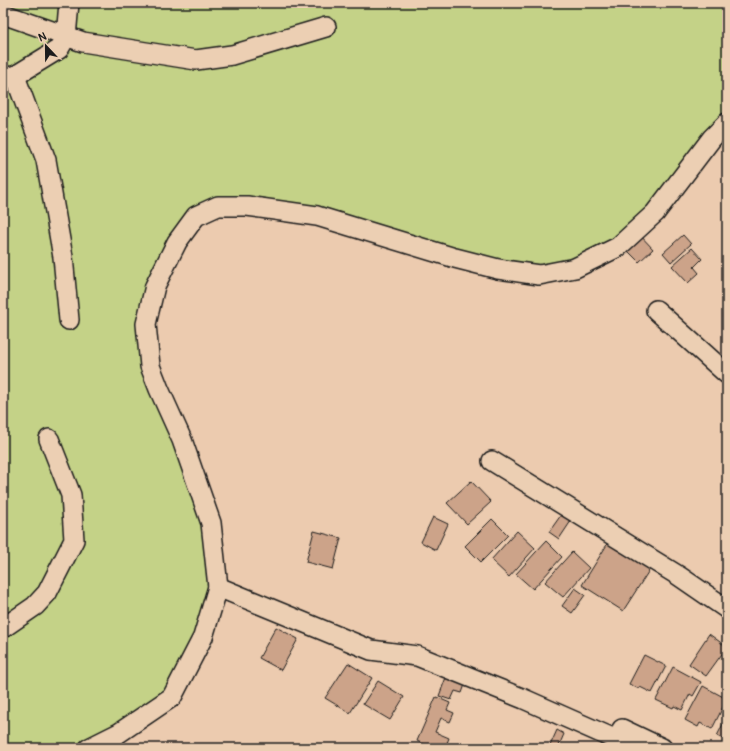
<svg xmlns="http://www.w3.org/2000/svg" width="730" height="751" font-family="Pangolin,sans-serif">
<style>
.green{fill:#c4d287;stroke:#707752}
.building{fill:#cca389;stroke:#1c1c1c}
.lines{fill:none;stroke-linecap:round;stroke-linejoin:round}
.minor-casing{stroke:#1c1c1c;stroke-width:22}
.minor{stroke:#eccfb3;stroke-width:19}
</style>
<rect width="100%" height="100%" fill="#eccbaf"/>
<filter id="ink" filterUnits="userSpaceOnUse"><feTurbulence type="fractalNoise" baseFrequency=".025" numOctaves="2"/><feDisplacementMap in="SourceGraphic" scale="8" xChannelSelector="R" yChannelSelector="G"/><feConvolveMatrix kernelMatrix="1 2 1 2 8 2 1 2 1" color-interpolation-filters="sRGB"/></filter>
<g filter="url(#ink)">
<path class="green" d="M3,3H727V123L618,247L539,275L247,206L196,216L146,324L182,440L218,587L172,697L89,748H3Z"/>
<g class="building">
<path d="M639,234L653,249L639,262L624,247Z"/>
<path d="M683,235L691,244L671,262L663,253Z"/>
<path d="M692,248L702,259L694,267L699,273L688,283L672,266Z"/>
<path d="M471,481L491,502L467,524L447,503Z"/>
<path d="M566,508L589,524L585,530L571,521L559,539L549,532Z"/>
<path d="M433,517L448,524L436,550L421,542Z"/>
<path d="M492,519L508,535L481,562L465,546Z"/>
<path d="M314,531L341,538L333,569L306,562Z"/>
<path d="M517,531L535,548L509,577L491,560Z"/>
<path d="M546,541L562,557L533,589L516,574Z"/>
<path d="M608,543L650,569L623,611L582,585Z"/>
<path d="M572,552L589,568L563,597L545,582Z"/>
<path d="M575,588L585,595L572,613L562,606Z"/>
<path d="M276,627L298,639L281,670L259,658Z"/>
<path d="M709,634L727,647L706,676L689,664Z"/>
<path d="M644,655L666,666L652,693L640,687L639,689L629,684Z"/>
<path d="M348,663L372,678L350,713L325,698Z"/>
<path d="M673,667L701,682L693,696L690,694L682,710L674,706L673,708L656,700Z"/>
<path d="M448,672L467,679L462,693L455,691L451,700L439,696Z"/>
<path d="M378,681L404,697L390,720L363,704Z"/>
<path d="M703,686L727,699L712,729L700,723L698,727L685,720Z"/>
<path d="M436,697L450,703L447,710L454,713L450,722L441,718L435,732L449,738L445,748H432L417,741Z"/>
<path d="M727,716V741L717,736Z"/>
<path d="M557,730L564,734L558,748H549Z"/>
</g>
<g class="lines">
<defs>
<g id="minor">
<path d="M3,14L83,42L196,60L232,55L326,27"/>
<path d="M15,76L46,160L63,257L69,320"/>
<path d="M3,77L15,76L59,49L66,37L69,3"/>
<path d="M656,310L727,374"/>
<path d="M492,461L679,576L727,609"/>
<path d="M218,587L371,650L417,656L524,699L635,748"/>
<path d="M3,628L35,606L47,593L74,540L71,495L49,439"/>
<path d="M622,729L662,748"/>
<path d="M89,748L119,733L172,697L203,637L218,587L211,523L182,440L159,389L150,366L146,324L155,286L177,242L196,216L218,206H247L317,216L455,258L498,269L539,275L575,268L618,247L655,213L712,138L727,123"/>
</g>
</defs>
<use href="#minor" class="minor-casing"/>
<use href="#minor" class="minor"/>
</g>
</g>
<rect width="730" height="751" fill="none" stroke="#eccfb3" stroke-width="16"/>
<rect x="8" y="8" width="714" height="735" fill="none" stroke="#1c1c1c" stroke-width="1.5" filter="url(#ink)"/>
<g transform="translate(46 46) rotate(338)" stroke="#eccfb3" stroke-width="3" paint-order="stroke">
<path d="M0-3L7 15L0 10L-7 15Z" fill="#1c1c1c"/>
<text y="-6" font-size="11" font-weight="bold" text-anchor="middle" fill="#1c1c1c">N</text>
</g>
</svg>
